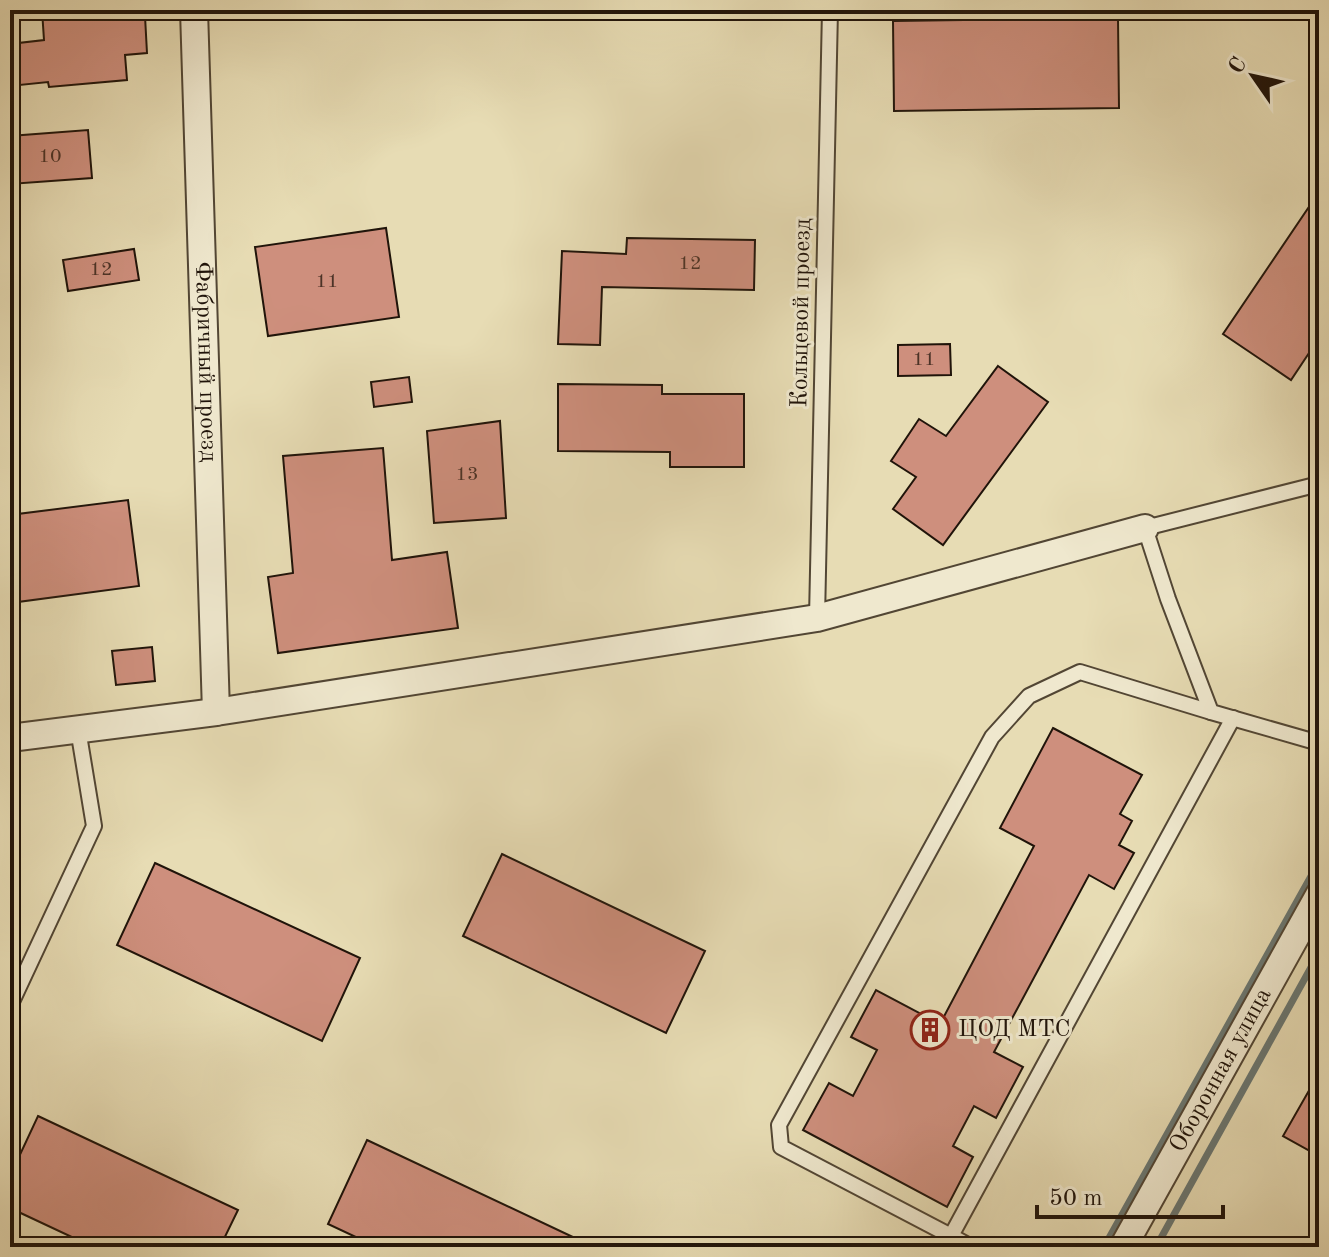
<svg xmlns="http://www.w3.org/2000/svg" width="1329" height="1257" font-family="'Old Standard TT',serif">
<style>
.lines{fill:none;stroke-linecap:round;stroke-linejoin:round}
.stream{stroke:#6a7772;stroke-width:7}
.building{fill:#ce8f7d;stroke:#20140a;stroke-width:2}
.lane-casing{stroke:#524634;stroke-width:18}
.street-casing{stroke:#524634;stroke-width:30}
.lane{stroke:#efe8ce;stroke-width:14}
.street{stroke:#efe8ce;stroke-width:26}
.labels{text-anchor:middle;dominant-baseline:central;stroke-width:6;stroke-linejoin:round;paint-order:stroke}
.number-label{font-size:20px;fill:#4c3327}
.street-label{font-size:24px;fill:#20140a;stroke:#efe8ce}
.poi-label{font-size:24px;fill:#20140a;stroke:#efe8ce;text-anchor:start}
</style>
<rect width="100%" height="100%" fill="#e7dcb4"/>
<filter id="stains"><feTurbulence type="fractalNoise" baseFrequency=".0025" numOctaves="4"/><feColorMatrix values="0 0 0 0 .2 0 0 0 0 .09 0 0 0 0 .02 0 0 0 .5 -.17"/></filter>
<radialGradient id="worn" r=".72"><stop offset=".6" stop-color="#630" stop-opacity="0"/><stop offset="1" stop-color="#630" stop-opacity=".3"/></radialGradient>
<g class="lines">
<g class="stream">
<path d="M1104,1247L1319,862"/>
<path d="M1156,1247L1319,953"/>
</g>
</g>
<g class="building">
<path d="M42,10H121L122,17L145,16L147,53L125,55L127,80L49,87L48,82L10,86V44L44,40Z"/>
<path d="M1118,18L1119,108L894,111L893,21Z"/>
<path d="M88,130L92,178L10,184V136Z"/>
<path d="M1319,192V338L1291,380L1223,334Z"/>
<path d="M386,228L399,317L268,336L255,247Z"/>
<path d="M627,238L755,240L754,290L602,287L600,345L558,344L562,251L626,254Z"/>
<path d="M134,249L139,280L68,291L63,260Z"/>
<path d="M950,344L951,375L898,376V345Z"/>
<path d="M998,366L1048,402L943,545L893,509L916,477L891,461L919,419L946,436Z"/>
<path d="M409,377L412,402L374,407L371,382Z"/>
<path d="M558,384L662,385V394H744V467H670V452L558,451Z"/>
<path d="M500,421L506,518L434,523L427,431Z"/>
<path d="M383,448L392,560L447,552L458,628L278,653L268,577L293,573L283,456Z"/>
<path d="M128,500L139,586L10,603V515Z"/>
<path d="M152,647L155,681L116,685L112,651Z"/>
<path d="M1053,728L1142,775L1120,814L1132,821L1119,845L1134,853L1114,889L1089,875L994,1052L1023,1067L996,1118L974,1106L953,1146L973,1157L947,1207L803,1130L829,1083L853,1096L877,1050L851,1037L876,990L940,1024L1034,846L1000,828Z"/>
<path d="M502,854L705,951L666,1033L463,936Z"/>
<path d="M155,863L360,958L322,1041L117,945Z"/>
<path d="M1319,1073V1156L1283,1136Z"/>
<path d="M38,1116L238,1210L220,1247H93L10,1208V1176Z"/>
<path d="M367,1140L594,1247H377L328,1224Z"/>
</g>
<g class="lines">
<defs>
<g id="lane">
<path d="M1319,484L1145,528L1168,599L1211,712L1319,743"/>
<path d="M817,618L830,10"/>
<path d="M10,1006L94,826L78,729"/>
<path d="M951,1236L781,1147L779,1125L992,737L1029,696L1080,672L1211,712"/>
<path d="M971,1247L951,1236L1233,718"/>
</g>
<g id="street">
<path id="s1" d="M194,10L216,712"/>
<path d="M10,738L216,712L817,618L1145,528"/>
<path id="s2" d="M1123,1247L1319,895"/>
</g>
</defs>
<use href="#lane" class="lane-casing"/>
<use href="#street" class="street-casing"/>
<use href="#lane" class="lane"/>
<use href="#street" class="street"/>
</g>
<defs>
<symbol id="building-ring" viewBox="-11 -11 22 22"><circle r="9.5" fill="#efe8ce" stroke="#8f2418" stroke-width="1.5"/><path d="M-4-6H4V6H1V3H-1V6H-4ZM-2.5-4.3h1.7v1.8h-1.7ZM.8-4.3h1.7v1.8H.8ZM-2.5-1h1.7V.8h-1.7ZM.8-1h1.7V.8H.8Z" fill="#8f2418"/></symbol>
</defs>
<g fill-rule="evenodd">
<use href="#building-ring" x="908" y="1008" width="44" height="44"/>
</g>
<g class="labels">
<g class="number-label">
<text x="50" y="157">10</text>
<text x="690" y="264">12</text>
<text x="101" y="270">12</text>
<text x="327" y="282">11</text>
<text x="924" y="360">11</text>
<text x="467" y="475">13</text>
</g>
<g class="street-label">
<text transform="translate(802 313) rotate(-89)">Кольцевой проезд</text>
<text stroke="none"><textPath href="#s1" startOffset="352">Фабричный проезд</textPath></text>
<text stroke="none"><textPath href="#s2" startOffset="202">Оборонная улица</textPath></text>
</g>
<g class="poi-label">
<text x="958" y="1030">ЦОД МТС</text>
</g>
</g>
<rect width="1329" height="1257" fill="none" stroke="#e7dcb4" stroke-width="40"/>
<rect x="12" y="12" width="1305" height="1233" fill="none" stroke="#20140a" stroke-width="4"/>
<rect x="20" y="20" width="1289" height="1217" fill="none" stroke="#20140a" stroke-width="2"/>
<g transform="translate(1253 76) rotate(304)" stroke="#efe8ce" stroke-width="6" paint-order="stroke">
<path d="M0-6L14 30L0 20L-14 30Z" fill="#20140a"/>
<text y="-12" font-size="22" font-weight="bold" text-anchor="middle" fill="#20140a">С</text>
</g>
<path d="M1037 1205v12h186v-12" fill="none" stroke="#20140a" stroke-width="4"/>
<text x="1049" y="1205" font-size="24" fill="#20140a" stroke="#efe8ce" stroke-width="6" paint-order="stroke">50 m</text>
<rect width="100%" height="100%" filter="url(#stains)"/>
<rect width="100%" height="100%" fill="url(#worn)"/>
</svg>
